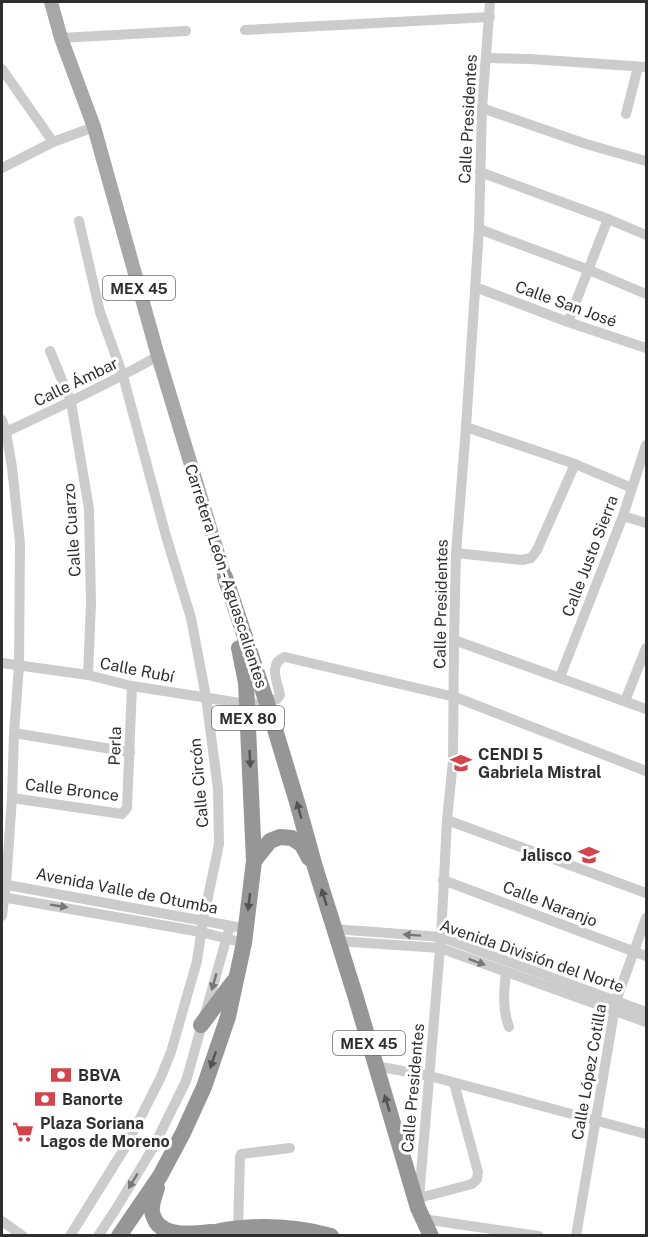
<svg xmlns="http://www.w3.org/2000/svg" width="648" height="1237" font-family="'Public Sans',sans-serif">
<style>
.lines{fill:none;stroke-linecap:round;stroke-linejoin:round}
.minor{stroke:#ccc;stroke-width:10}
.major{stroke:#a7a7a7;stroke-width:14}
.highway{stroke:#969696;stroke-width:16}
.oneway{fill:#535353}
.oneway2{fill:#767676}
.labels{text-anchor:middle;dominant-baseline:central;stroke-width:6;stroke-linejoin:round;paint-order:stroke}
.shield{fill:#fff;stroke:#6d6d6d;stroke-width:1.5}
.shield-label{font-size:15px;font-weight:bold;fill:#2f2f2f}
.street-label{font-size:16px;fill:#2f2f2f;stroke:#fff}
.poi-label{font-size:16px;font-weight:bold;fill:#2f2f2f;stroke:#fff;text-anchor:start}
</style>
<rect width="100%" height="100%" fill="#fff"/>
<g class="lines">
<g class="minor">
<path d="M245,30L490,17"/>
<path d="M61,38L186,31"/>
<path d="M486,58L530,59L646,67"/>
<path d="M2,69L53,142"/>
<path d="M482,108L586,144L646,161"/>
<path d="M626,114L638,67"/>
<path d="M2,168L53,142L94,127"/>
<path d="M480,172L608,219L646,235"/>
<path d="M479,229L589,270L646,294"/>
<path d="M475,287L568,322L646,348"/>
<path d="M568,322L608,219"/>
<path d="M50,351L71,402L89,509L91,603L88,675"/>
<path d="M2,420L6,432L12,467L20,543L19,666L14,733L12,798L6,884L2,916"/>
<path d="M466,427L575,464L632,488"/>
<path d="M6,432C57,408 109,384 158,356"/>
<path d="M623,516L646,523"/>
<path d="M456,553L522,560L531,558L537,550L575,464"/>
<path d="M454,640L646,709"/>
<path d="M2,663L88,675L132,686L247,704L267,703L277,699L280,695C277,681 268,663 285,657L455,697L646,771"/>
<path d="M560,677L623,516L646,445"/>
<path d="M625,701L646,648"/>
<path d="M14,733L130,752"/>
<path d="M12,798L122,814L127,808L132,686"/>
<path d="M447,820L646,893"/>
<path d="M443,880L646,956"/>
<path d="M2,884L237,927"/>
<path d="M2,897L201,932L244,943"/>
<path d="M334,929L441,937L646,1012"/>
<path d="M337,941L440,948L646,1022"/>
<path d="M506,972C504,992 502,1008 509,1027"/>
<path d="M376,1066L430,1076L646,1134"/>
<path d="M419,1198L441,937L447,820L453,761L454,640L456,553L466,427L479,229L482,108L490,2"/>
<path d="M419,1198L472,1184L477,1179L478,1172L454,1083"/>
<path d="M423,1219L539,1236"/>
<path d="M2,1221L23,1236"/>
<path d="M238,1229L240,1157L241,1154L290,1148"/>
<path d="M70,1236L126,1146L160,1079L171,1052L197,961L203,921L219,844L218,789L206,697L191,618L166,536L123,376L100,312L79,221"/>
<path d="M98,1236L114,1212L153,1148L186,1081L230,926"/>
<path d="M576,1236L616,1001L646,918"/>
</g>
<path class="major" d="M51,2L61,38L94,127L158,356L225,577"/>
<g class="highway">
<path d="M225,577L267,703L297,802L315,867L356,998L418,1208L431,1236"/>
<path d="M254,861L270,841L280,837L292,838L302,845L309,858"/>
<path d="M201,1025L233,982"/>
<path d="M157,1188C155,1194 152,1202 152,1208C151,1212 154,1218 156,1222C167,1237 193,1234 211,1232"/>
<path d="M119,1236L160,1176L183,1133L204,1087L228,1017L244,943L254,861L246,683L239,648"/>
<path d="M201,1236C240,1223 292,1225 331,1236"/>
</g>
</g>
<defs><path id="oneway-solid" d="M-6-.8H1V-3.2L6.5 0L1 3.2V.8H-6Z" transform="scale(1.5)"/></defs>
<g class="oneway">
<use href="#oneway-solid" transform="translate(250 759) rotate(87)"/>
<use href="#oneway-solid" transform="translate(299 810) rotate(-105)"/>
<use href="#oneway-solid" transform="translate(324 897) rotate(-107)"/>
<use href="#oneway-solid" transform="translate(249 902) rotate(97)"/>
<use href="#oneway-solid" transform="translate(213 1060) rotate(109)"/>
<use href="#oneway-solid" transform="translate(387 1103) rotate(-107)"/>
</g>
<g class="oneway2">
<use href="#oneway-solid" transform="translate(59 906) rotate(9)"/>
<use href="#oneway-solid" transform="translate(412 935) rotate(-176)"/>
<use href="#oneway-solid" transform="translate(477 962) rotate(20)"/>
<use href="#oneway-solid" transform="translate(214 982) rotate(106)"/>
<use href="#oneway-solid" transform="translate(133 1181) rotate(121)"/>
</g>
<defs>
<symbol id="school-bare" viewBox="-9 -9 18 18"><path d="M0-5L7-2L0 1L-7-2ZM-4 1L0 2.5L4 1V4Q0 6-4 4Z" fill="#d3454c" stroke="#fff" stroke-width="2.5" paint-order="stroke"/></symbol>
<symbol id="bank-bare" viewBox="-9 -9 18 18"><path d="M-6-4H6V4H-6ZM0-2.3a2.3 2.3 0 1 0 0 4.6a2.3 2.3 0 1 0 0-4.6Z" fill="#d3454c" stroke="#fff" stroke-width="2.5" paint-order="stroke"/></symbol>
<symbol id="supermarket-bare" viewBox="-9 -9 18 18"><path d="M-6-5.5h2.5l.6 2H6L4.5 2H-2.5L-4.4-4H-6ZM-1.5 3.2a1.3 1.3 0 1 0 .1 0ZM3 3.2a1.3 1.3 0 1 0 .1 0Z" fill="#d3454c" stroke="#fff" stroke-width="2.5" paint-order="stroke"/></symbol>
</defs>
<g fill-rule="evenodd">
<use href="#school-bare" x="446" y="748" width="30" height="30"/>
<use href="#school-bare" x="574" y="840" width="30" height="30"/>
<use href="#bank-bare" x="46" y="1060" width="30" height="30"/>
<use href="#bank-bare" x="30" y="1084" width="30" height="30"/>
<use href="#supermarket-bare" x="8" y="1117" width="30" height="30"/>
</g>
<g class="labels">
<g class="shield">
<rect x="103" y="276" width="72" height="24" rx="4.5"/>
<rect x="212" y="706" width="72" height="24" rx="4.5"/>
<rect x="333" y="1031" width="72" height="24" rx="4.5"/>
</g>
<g class="shield-label">
<text x="139" y="288">MEX 45</text>
<text x="248" y="718">MEX 80</text>
<text x="369" y="1043">MEX 45</text>
</g>
<g class="street-label">
<text transform="translate(468 119) rotate(-87)">Calle Presidentes</text>
<text transform="translate(566 304) rotate(20)">Calle San José</text>
<text transform="translate(76 382) rotate(-26)">Calle Ámbar</text>
<text transform="translate(72 530) rotate(-94)">Calle Cuarzo</text>
<text transform="translate(590 556) rotate(-69)">Calle Justo Sierra</text>
<text transform="translate(226 576) rotate(72)">Carretera León - Aguascalientes</text>
<text transform="translate(441 604) rotate(-89)">Calle Presidentes</text>
<text transform="translate(137 670) rotate(11)">Calle Rubí</text>
<text transform="translate(115 746) rotate(-88)">Perla</text>
<text transform="translate(199 783) rotate(-95)">Calle Circón</text>
<text transform="translate(72 790) rotate(7)">Calle Bronce</text>
<text transform="translate(127 891) rotate(11)">Avenida Valle de Otumba</text>
<text transform="translate(550 904) rotate(21)">Calle Naranjo</text>
<text transform="translate(532 956) rotate(19)">Avenida División del Norte</text>
<text transform="translate(589 1072) rotate(-80)">Calle López Cotilla</text>
<text transform="translate(413 1088) rotate(-85)">Calle Presidentes</text>
</g>
<g class="poi-label">
<text x="478" y="754">CENDI 5<tspan x="478" dy="18">Gabriela Mistral</tspan></text>
<text x="572" y="855" text-anchor="end">Jalisco</text>
<text x="78" y="1075">BBVA</text>
<text x="62" y="1099">Banorte</text>
<text x="40" y="1123">Plaza Soriana<tspan x="40" dy="18">Lagos de Moreno</tspan></text>
</g>
</g>
<rect width="648" height="1237" fill="none" stroke="#2f2f2f" stroke-width="6"/>
</svg>
